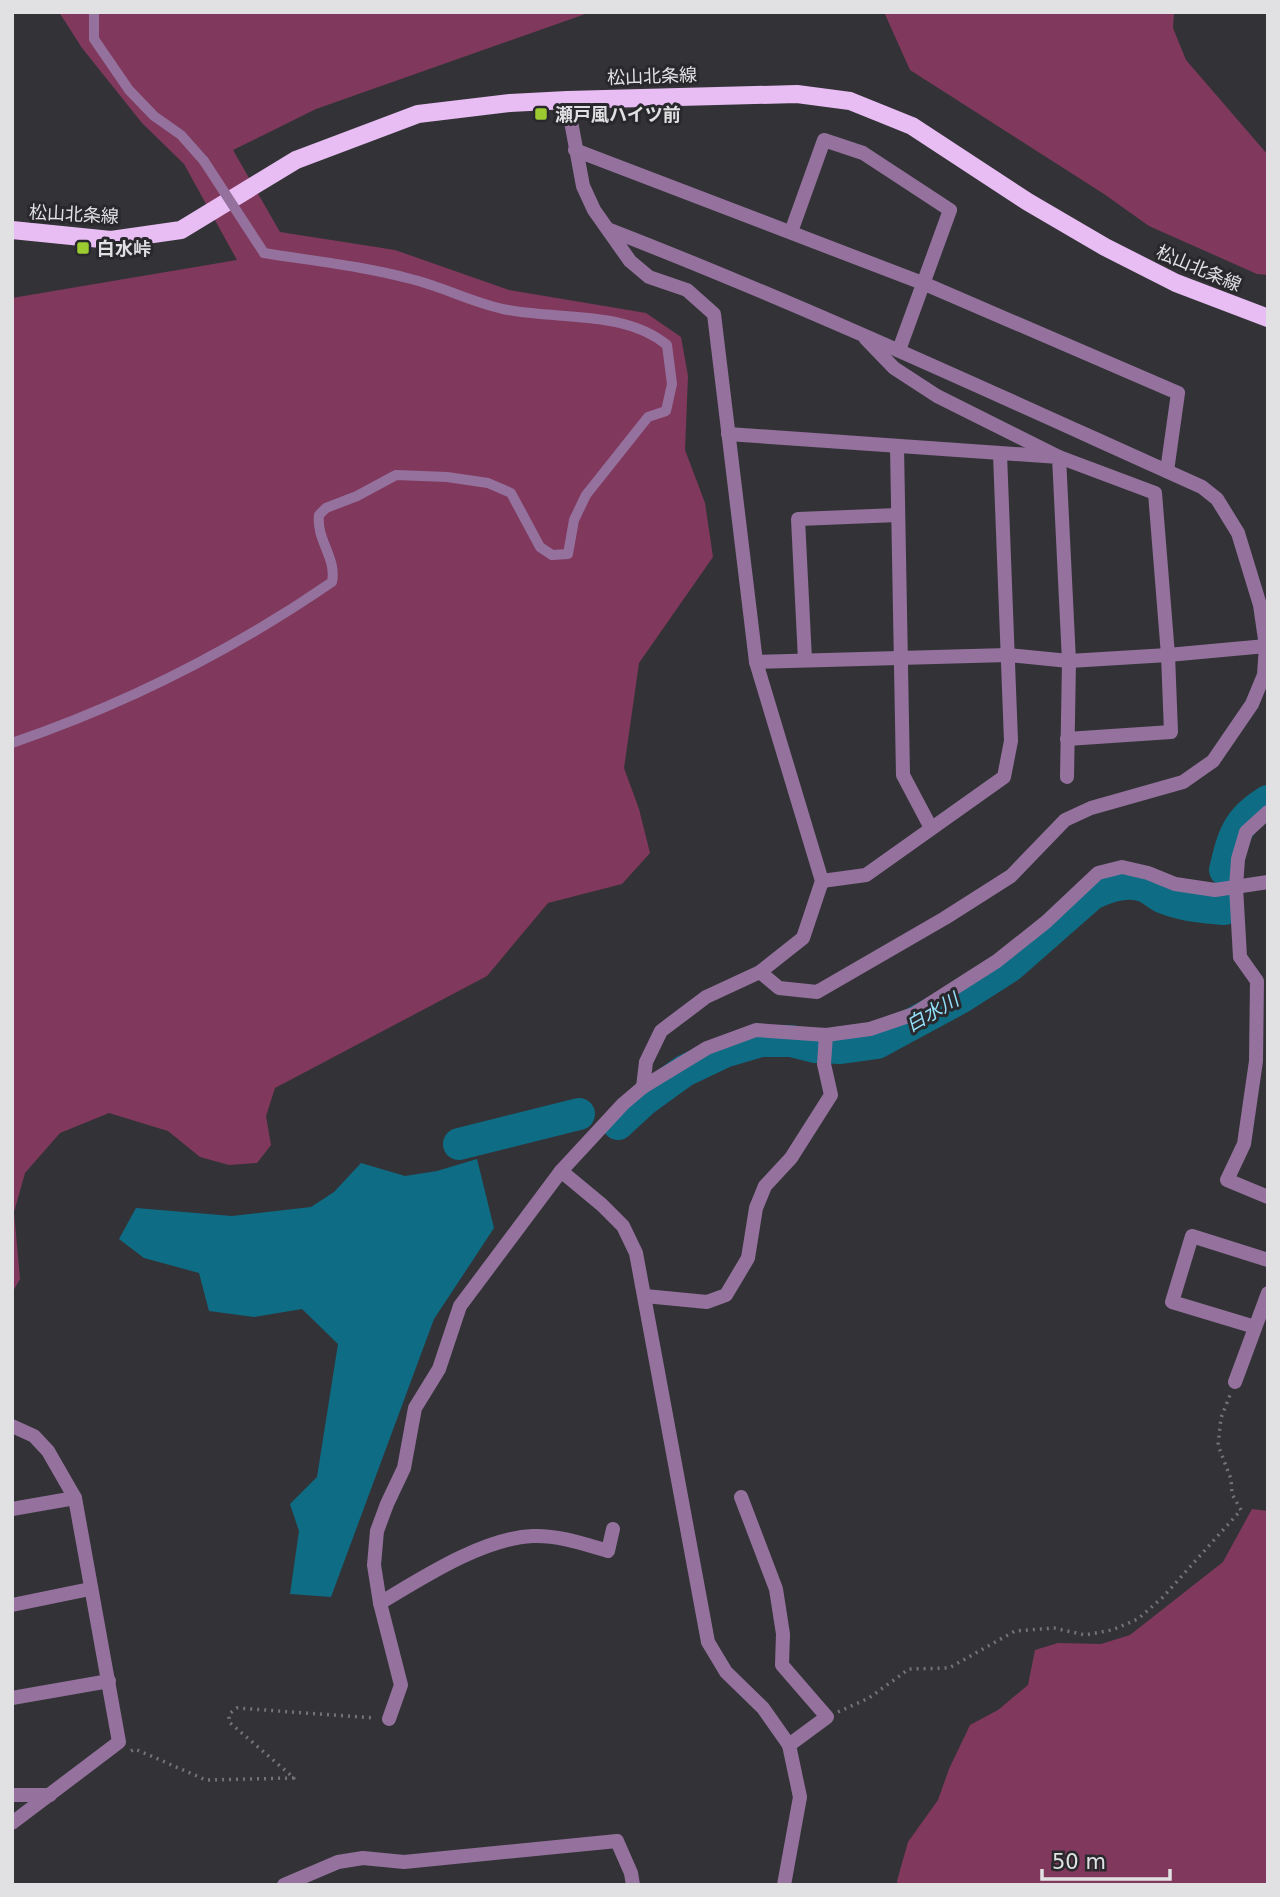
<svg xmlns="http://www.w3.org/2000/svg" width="1280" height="1897" font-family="'DejaVu Sans','Noto Sans JP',sans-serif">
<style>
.green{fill:#80395d}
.water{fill:#0e6c85}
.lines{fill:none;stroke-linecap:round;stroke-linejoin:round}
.river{stroke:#0e6c85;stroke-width:32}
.path{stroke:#747477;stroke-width:3.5;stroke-dasharray:2 5;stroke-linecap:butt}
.lane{stroke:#95729e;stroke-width:10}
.street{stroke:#95729e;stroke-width:14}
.primary{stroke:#e8bdf3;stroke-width:18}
.lane-bridge{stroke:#95729e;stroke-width:10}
.poi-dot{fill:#9cca31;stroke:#29292d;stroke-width:2.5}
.labels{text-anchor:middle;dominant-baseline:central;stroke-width:6;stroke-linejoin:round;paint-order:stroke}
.street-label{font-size:18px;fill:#e1e1e4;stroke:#29292d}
.poi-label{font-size:18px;font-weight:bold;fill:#e1e1e4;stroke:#29292d;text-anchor:start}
.water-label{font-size:19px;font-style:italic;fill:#95e1fc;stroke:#29292d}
</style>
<rect width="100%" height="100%" fill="#333337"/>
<g class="green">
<path d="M59,12H591L316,109L233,150L280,232L395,250L509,290L646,313L681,337L688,376L685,450L705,503L713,557L639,663L624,768L639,809L650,853L622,884L548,903L487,976L275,1088L266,1116L271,1145L257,1163L229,1165L200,1157L168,1131L109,1113L60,1133L25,1173L14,1212L20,1279L12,1293V298L237,260L184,164L142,123L82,48Z"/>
<path d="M884,12H1174L1173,28L1186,60L1268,155V275L1257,274L1149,226L1104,194L910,70Z"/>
<path d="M1252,1509L1268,1511V1885H898L897,1881L908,1842L938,1800L949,1769L970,1725L998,1710L1028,1685L1035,1650L1058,1643L1101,1644L1130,1635L1223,1562Z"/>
</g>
<path class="water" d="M477,1159L494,1228L434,1319L331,1597L290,1594L299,1531L290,1504L317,1477L338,1344L302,1309L254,1317L209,1311L199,1273L144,1258L119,1239L136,1208L232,1216L311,1207L334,1192L361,1163L405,1176L437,1171Z"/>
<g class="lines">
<g class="river">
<path d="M1225,870C1233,836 1237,820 1268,801"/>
<path d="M618,1124L644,1100L684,1071L724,1052L761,1041H791L815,1047L841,1048L877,1043L960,998L1010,966L1092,894C1111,885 1131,879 1150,889C1155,892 1159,896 1164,898C1183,906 1204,907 1224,909L1225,900"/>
<path d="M459,1144L579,1114"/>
</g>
<g class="path">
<path d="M838,1712L869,1698L909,1669L949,1668L1015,1631L1054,1628L1085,1635L1112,1630L1138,1619L1163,1597L1241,1510L1232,1494L1231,1479L1218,1445L1221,1418L1230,1395"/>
<path d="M131,1751L135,1749L206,1780L294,1778L229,1722V1714L237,1708L375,1718"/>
</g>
<g class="lane">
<path d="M94,12V39L129,90L154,116L181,135L204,161"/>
<path d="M12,743C126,704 233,650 332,582C337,558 316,540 319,515L326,508L357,496L396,475L447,477L488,483L511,493L540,547L552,555L568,554L574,520L586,495L648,417L666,411L672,384L667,345C624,310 560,320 508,310C475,304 444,287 411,279C363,266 313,261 264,253"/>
</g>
<g class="street">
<path d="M567,100L583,186L594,210L630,261L649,277L687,290L714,314L756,662L822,881L803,938L760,972L706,997L661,1031L646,1062L643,1087"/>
<path d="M575,150L925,284L1178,393L1167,471"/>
<path d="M610,230C811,308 1006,399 1202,487L1217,499L1238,533L1260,605L1266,646L1264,675L1252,704L1213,761L1183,782L1091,808L1065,820L1011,876L945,918L817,992L779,988L760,972"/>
<path d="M791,232L824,140L863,153L950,210L899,350"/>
<path d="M866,339L894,368L937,396L1059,457L1155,493L1168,655L1171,732L1067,739"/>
<path d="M728,434L1059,457L1069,661L1067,777"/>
<path d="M897,447L903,775L931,828"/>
<path d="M805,660L798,519L898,515"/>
<path d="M756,662L1008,655L1069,661L1168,655L1266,646"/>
<path d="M1268,812L1246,832L1238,859L1236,887L1240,957L1257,981L1256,1061L1244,1144L1227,1180L1268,1197"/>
<path d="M822,881L866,875L1004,777L1011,741L1000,454"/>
<path d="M561,1171L602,1205L623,1226L636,1253L708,1642L726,1672L763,1708L789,1745"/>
<path d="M645,1296L707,1302L726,1295L748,1258L756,1208L765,1186L791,1158L831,1095L824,1064L826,1035"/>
<path d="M1255,1327L1172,1302L1192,1236L1268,1260"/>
<path d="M1235,1382L1268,1293"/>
<path d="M12,1426L34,1436L48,1451L75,1498L119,1742L12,1823"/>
<path d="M741,1497L776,1589L783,1634L782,1665L827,1717L789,1745L800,1797L784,1885"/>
<path d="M12,1509L75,1498"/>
<path d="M380,1603C422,1578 483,1538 533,1536C558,1535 584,1544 608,1551L613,1529"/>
<path d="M12,1605L90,1589"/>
<path d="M12,1698L109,1681"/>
<path d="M389,1719L401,1685L380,1603L374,1565L377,1531L387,1504L404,1468L415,1408L439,1369L460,1306L561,1171L623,1104L643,1087L707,1048L756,1030L826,1035L870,1029L914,1014L997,961L1046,922L1098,873L1122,867L1148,873L1175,884L1215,890L1268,882"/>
<path d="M12,1795H50"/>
<path d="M284,1885L338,1862L363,1858L404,1862L617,1841L631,1873L633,1885"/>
</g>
<path class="primary" d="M12,230L111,240L181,230L296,160L418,114L510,103L567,100L797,94L850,101L912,126L1028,202L1105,247L1176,283L1268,318"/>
<path class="lane-bridge" d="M204,161L264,253"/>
</g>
<g class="poi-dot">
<rect x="534" y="107" width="14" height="14" rx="3.5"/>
<rect x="76" y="241" width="14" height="14" rx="3.5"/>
</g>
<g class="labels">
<g class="street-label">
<text transform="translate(652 76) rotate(-2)">松山北条線</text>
<text transform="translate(74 214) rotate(3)">松山北条線</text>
<text transform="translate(1199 268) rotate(23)">松山北条線</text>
</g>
<g class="poi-label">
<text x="555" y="114">瀬戸風ハイツ前</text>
<text x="97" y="248">白水峠</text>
</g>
<g class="water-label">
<text transform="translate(932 1012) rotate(-30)">白水川</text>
</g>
</g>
<rect width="1280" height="1897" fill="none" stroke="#e1e1e4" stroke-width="28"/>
<path d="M1042 1869v10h128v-10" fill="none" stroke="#e1e1e4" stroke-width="3.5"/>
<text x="1052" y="1869" font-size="21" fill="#e1e1e4" stroke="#29292d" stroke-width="5" paint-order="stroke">50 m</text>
</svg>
